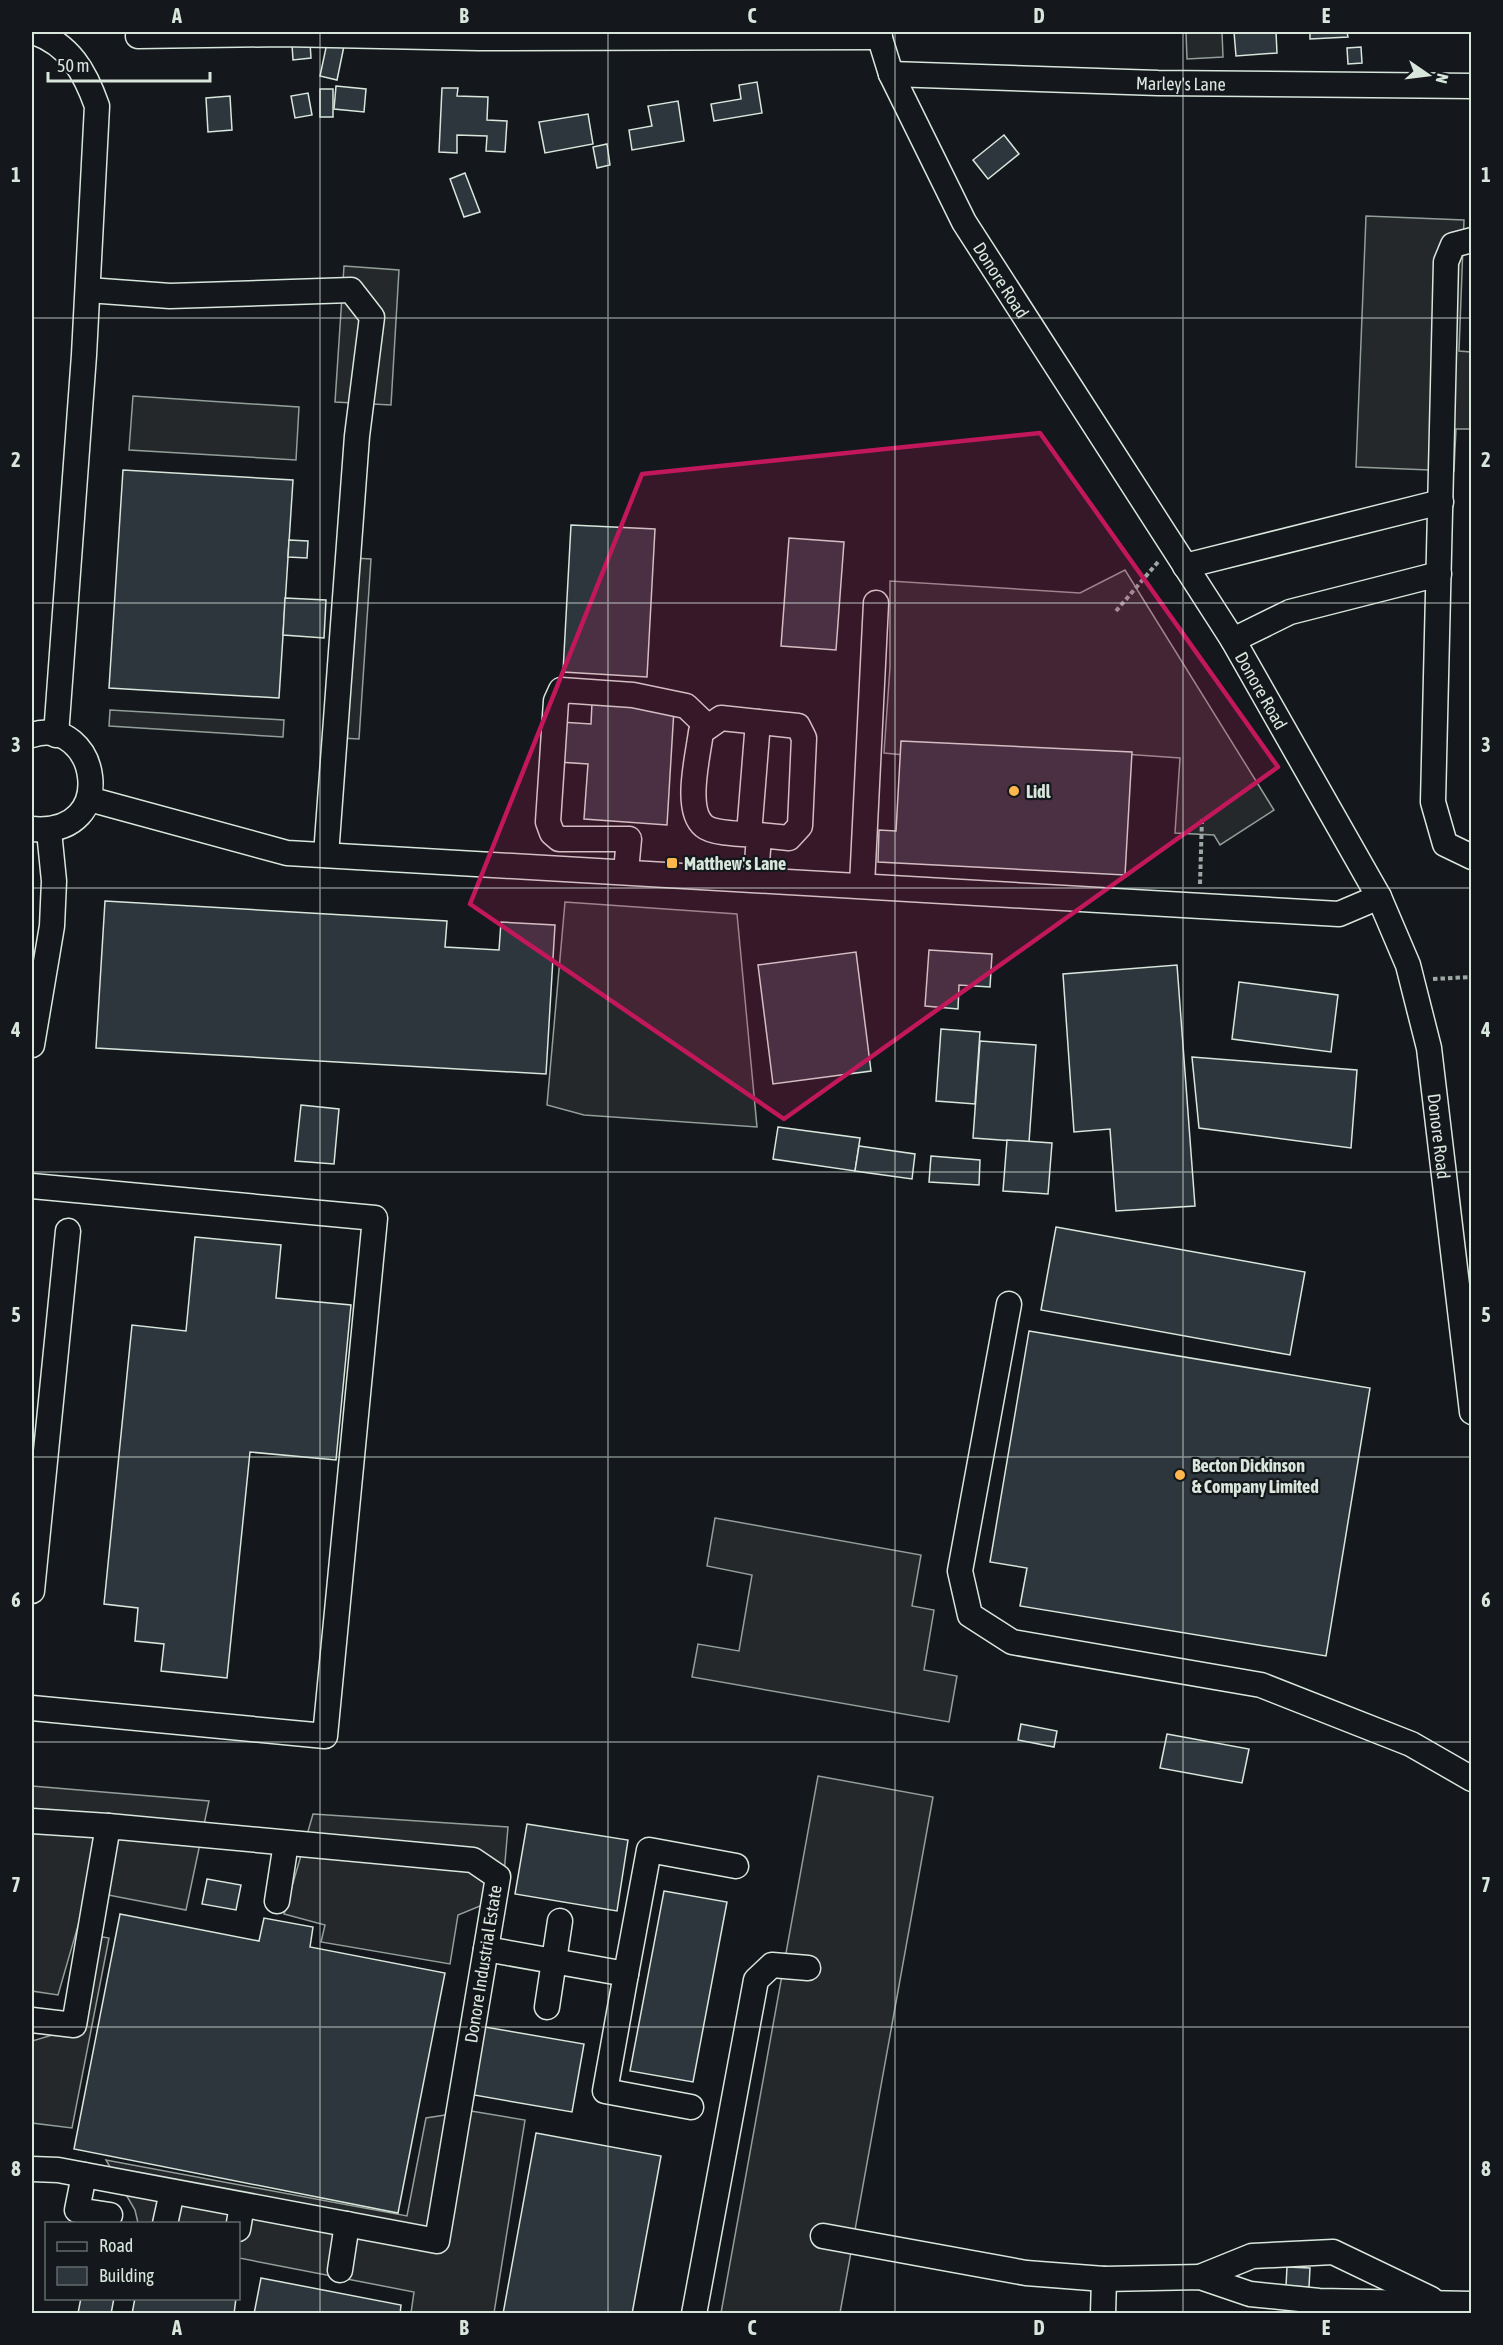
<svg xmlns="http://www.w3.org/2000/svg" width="1503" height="2345" font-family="'Asap Condensed',sans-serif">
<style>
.parking{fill:#24282b;stroke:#939e99;stroke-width:1.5}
.building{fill:#2c363c;stroke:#d8e6dc;stroke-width:1.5}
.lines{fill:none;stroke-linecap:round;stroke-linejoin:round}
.minor-casing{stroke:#d8e6dc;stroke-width:27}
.path{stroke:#9da8a2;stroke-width:4;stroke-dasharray:4.5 3;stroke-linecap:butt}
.minor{stroke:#14181c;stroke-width:24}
.marked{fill:#c2185b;fill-opacity:0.2;stroke:#c2185b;stroke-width:4.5;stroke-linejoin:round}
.grid{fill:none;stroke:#d8e6dc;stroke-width:1.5;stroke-opacity:0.55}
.poi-dot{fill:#ffb74d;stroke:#14181c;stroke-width:2}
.labels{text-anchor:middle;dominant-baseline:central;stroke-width:4.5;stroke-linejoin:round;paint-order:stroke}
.street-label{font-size:18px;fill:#d8e6dc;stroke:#14181c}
.poi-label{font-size:18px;font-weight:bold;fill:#d8e6dc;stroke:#14181c;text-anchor:start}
.neatline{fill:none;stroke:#d8e6dc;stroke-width:2}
.grid-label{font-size:20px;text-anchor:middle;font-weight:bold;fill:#d8e6dc}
</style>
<rect width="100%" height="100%" fill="#14181c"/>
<g class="parking">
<path d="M1186,32H1222L1223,57L1187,59Z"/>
<path d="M1366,216L1464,220L1459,351L1471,352L1472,429H1456L1454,471L1356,467Z"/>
<path d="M344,266L399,270L391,405L335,402Z"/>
<path d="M133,396L299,407L296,460L129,450Z"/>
<path d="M353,558L371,559L359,739L341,738Z"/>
<path d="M1125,570L1274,810L1220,845L1214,835L1175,833L1180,758L1052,749L967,761L884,753L890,667V581L1080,593Z"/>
<path d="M110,710L284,720L283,737L109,726Z"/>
<path d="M565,902L737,914L757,1127L584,1115L547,1105Z"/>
<path d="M715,1518L921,1555L912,1606L934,1610L924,1670L957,1676L949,1722L692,1677L698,1644L739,1651L752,1575L707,1566Z"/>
<path d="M818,1776L933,1797L840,2313L724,2314L721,2313Z"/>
<path d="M32,1786L209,1801L186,1910L88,1891L58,1995L32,1991Z"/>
<path d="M313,1814L508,1827L502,1897L458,1915L450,1964L321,1942L325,1925L284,1914Z"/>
<path d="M97,1936L109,1938L72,2128L32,2123V2041L76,2028Z"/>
<path d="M471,2111L525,2120L494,2313H411L414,2292L239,2258L238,2224L138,2223L135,2210L106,2160L407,2216L426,2118Z"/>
</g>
<g class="building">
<path d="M1234,32H1276L1277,53L1236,56Z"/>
<path d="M1310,32H1347L1348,37L1310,39Z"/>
<path d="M310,43L311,58L293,60L292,45Z"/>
<path d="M327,43L344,46L337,80L320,76Z"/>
<path d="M1361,47L1362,63L1348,64L1347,48Z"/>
<path d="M757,82L762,113L714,121L711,104L741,99L739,85Z"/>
<path d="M336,86L366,89L364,112L334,109Z"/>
<path d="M442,88H458L457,96L488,97L487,120L507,121L505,152L486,151L487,136L457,135V153L439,152Z"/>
<rect x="320" y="89" width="13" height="28"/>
<path d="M308,93L312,115L295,118L291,96Z"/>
<path d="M230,96L232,130L208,132L206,98Z"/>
<path d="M678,101L684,141L632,150L629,130L652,126L648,106Z"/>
<path d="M588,114L593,144L545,153L539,122Z"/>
<path d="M1004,135L1019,154L988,179L973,160Z"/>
<path d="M607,144L610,165L597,168L593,147Z"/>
<path d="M465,173L480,212L464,217L450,179Z"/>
<path d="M123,470L293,480L279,698L109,688Z"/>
<path d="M571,525L655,529L647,677L563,672Z"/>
<path d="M789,538L844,542L836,650L781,646Z"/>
<path d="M289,540L308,541L307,558L288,557Z"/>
<path d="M285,598L326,600L324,638L283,635Z"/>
<path d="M592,703L674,709L667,825L584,819L588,764L558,762L561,722L591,724Z"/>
<path d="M901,741L1132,752L1125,875L878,862L879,830L896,831Z"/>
<path d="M105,901L447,921L445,947L499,950L501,922L555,925L546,1074L96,1048Z"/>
<path d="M929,950L992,954L990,987L959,985L958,1009L925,1006Z"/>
<path d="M856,952L871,1071L773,1084L758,965Z"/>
<path d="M1177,965L1195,1206L1116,1211L1110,1129L1074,1132L1063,974Z"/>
<path d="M1239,982L1338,995L1331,1052L1232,1039Z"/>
<path d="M941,1029L980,1032L975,1104L936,1101Z"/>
<path d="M980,1041L1036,1045L1029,1142L973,1138Z"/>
<path d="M1192,1057L1357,1070L1351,1148L1199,1128Z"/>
<path d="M301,1105L339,1109L334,1164L295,1161Z"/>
<path d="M778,1127L860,1138L855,1171L773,1159Z"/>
<path d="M1007,1140L1052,1143L1048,1194L1003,1191Z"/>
<path d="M859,1146L915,1154L912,1179L855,1171Z"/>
<path d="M931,1156L980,1160L979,1185L929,1182Z"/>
<path d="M1056,1227L1305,1272L1290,1355L1041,1310Z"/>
<path d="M195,1237L281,1245L276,1298L351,1305L336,1460L250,1452L227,1678L161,1671L164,1644L135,1641L138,1608L104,1604L132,1325L186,1331Z"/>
<path d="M1029,1331L1370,1388L1326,1656L1020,1606L1027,1568L990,1562Z"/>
<path d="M1021,1724L1057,1731L1054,1747L1018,1740Z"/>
<path d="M1167,1734L1249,1749L1242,1783L1160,1768Z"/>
<path d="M527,1824L628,1840L617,1911L515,1894Z"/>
<path d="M207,1879L241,1885L236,1910L202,1904Z"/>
<path d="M664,1891L727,1902L693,2082L630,2071Z"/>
<path d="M120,1914L259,1941L264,1918L313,1927L310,1947L445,1973L398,2213L74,2149Z"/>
<path d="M485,2027L584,2044L572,2112L474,2095Z"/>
<path d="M536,2133L661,2156L632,2314H503Z"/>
<path d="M1287,2267L1310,2268L1309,2287L1286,2286Z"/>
<path d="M261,2278L401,2305L400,2314H254Z"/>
<path d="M81,2298H114L111,2314L78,2313Z"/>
<path d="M135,2298H236L234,2314H132Z"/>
</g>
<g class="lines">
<defs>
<g id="minor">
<path d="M34,32C70,45 85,72 97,106L84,355L56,735"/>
<path id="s1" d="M878,32L891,74L964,222L1233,640L1379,897L1408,965L1429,1048L1472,1412"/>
<path d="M138,36L282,34L479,38L880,37"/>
<path id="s2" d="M891,74L1158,83L1472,86"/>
<path d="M1472,240L1453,245L1446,262L1433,802L1445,844L1472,857"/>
<path d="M88,290L170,296L351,290L372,317L357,436L326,855"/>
<path d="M1185,566L1441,502"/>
<path d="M1233,640L1290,612L1439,574"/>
<path d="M32,735C97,714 122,837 32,829"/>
<path d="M89,799L287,853L1339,914L1379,897"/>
<path d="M749,834L758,722"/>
<path d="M626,871L629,839H559L552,833L548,822L556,701L561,690L633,695L686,706L707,726"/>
<path d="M756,878L759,835C746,834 713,834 704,826C684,810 698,756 701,732L721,718L798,726L804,738L800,826L789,838L759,835"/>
<path d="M862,885L876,603"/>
<path d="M32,1045L52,926L54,881L49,831"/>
<path d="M32,1186L375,1218L325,1736L32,1708"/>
<path d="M1009,1304L960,1571L970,1615L1012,1642L1261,1685L1411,1744L1472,1779"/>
<path d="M32,1591L68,1231"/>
<path d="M32,1821L108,1826"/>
<path d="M277,1901L286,1843"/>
<path d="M486,1949L626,1974L649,1850L736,1866"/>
<path d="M626,1974L605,2091L691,2107"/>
<path d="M547,2007L560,1921"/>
<path d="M32,2020L74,2025L108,1826L473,1860L498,1877L437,2241L58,2170L32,2169"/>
<path d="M84,2175L77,2210L110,2215"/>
<path d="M165,2224L172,2192"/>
<path d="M238,2229L242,2205"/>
<path d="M823,2236L1026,2273L1104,2279L1200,2277L1250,2294L1319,2301L1472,2304"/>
<path d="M340,2270L347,2224"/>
<path d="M1200,2277L1252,2256L1333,2252L1431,2299"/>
<path d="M694,2314L756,1980L772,1965L808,1968"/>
<path d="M1103,2314L1104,2279"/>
</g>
</defs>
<use href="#minor" class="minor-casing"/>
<g class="path">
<path d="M1116,611L1158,562"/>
<path d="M1200,884L1202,818"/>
<path d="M1433,979L1472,977"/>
</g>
<use href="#minor" class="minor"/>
</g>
<path class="marked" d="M1040,433L1278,767L784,1119L470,904L642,474Z"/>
<path class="grid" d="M320,32V2314M608,32V2314M895,32V2314M1183,32V2314M32,318H1472M32,603H1472M32,888H1472M32,1172H1472M32,1457H1472M32,1742H1472M32,2027H1472"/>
<g class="poi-dot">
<circle cx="1014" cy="791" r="6"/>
<rect x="666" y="857" width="12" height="12" rx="3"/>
<circle cx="1180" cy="1475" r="6"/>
</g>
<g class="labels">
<g class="street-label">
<text stroke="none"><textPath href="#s2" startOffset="290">Marley's Lane</textPath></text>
<text stroke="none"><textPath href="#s1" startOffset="278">Donore Road</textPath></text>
<text stroke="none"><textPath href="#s1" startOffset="764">Donore Road</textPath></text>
<text stroke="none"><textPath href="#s1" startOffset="1250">Donore Road</textPath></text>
<text transform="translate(483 1964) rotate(-81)">Donore Industrial Estate</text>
</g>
<g class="poi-label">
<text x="1026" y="791">Lidl</text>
<text x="684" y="863">Matthew's Lane</text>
<text x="1192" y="1465">Becton Dickinson<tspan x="1192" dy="21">&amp; Company Limited</tspan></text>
</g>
</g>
<rect width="1503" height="2345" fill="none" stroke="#14181c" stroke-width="66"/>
<rect x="45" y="2222" width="195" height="78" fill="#14181c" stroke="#626a69" stroke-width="1.5"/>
<rect x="57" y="2242" width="30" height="9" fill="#14181c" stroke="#626a69" stroke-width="1.5"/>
<text x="99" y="2252" font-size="18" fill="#d8e6dc">Road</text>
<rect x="57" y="2267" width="30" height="18" fill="#2c363c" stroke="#626a69" stroke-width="1.5"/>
<text x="99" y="2282" font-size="18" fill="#d8e6dc">Building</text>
<g transform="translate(1428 75) rotate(104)" stroke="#14181c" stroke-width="4.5" paint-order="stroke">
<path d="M0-4.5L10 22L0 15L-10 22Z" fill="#d8e6dc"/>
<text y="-9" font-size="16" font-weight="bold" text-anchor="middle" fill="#d8e6dc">N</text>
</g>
<path d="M48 72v9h162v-9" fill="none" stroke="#d8e6dc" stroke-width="3"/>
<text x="57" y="72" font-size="18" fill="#d8e6dc" stroke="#14181c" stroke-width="4.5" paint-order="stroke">50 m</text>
<rect x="33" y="33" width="1437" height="2279" class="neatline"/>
<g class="grid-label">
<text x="177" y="23">A</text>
<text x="464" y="23">B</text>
<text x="752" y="23">C</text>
<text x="1039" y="23">D</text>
<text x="1326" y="23">E</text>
<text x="16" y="182">1</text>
<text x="1486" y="182">1</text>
<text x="16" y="467">2</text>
<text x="1486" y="467">2</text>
<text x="16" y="752">3</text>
<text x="1486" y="752">3</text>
<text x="16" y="1037">4</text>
<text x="1486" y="1037">4</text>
<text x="16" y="1322">5</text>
<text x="1486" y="1322">5</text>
<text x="16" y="1607">6</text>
<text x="1486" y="1607">6</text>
<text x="16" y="1892">7</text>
<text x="1486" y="1892">7</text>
<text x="16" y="2176">8</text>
<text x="1486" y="2176">8</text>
<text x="177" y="2335">A</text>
<text x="464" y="2335">B</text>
<text x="752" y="2335">C</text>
<text x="1039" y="2335">D</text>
<text x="1326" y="2335">E</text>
</g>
</svg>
